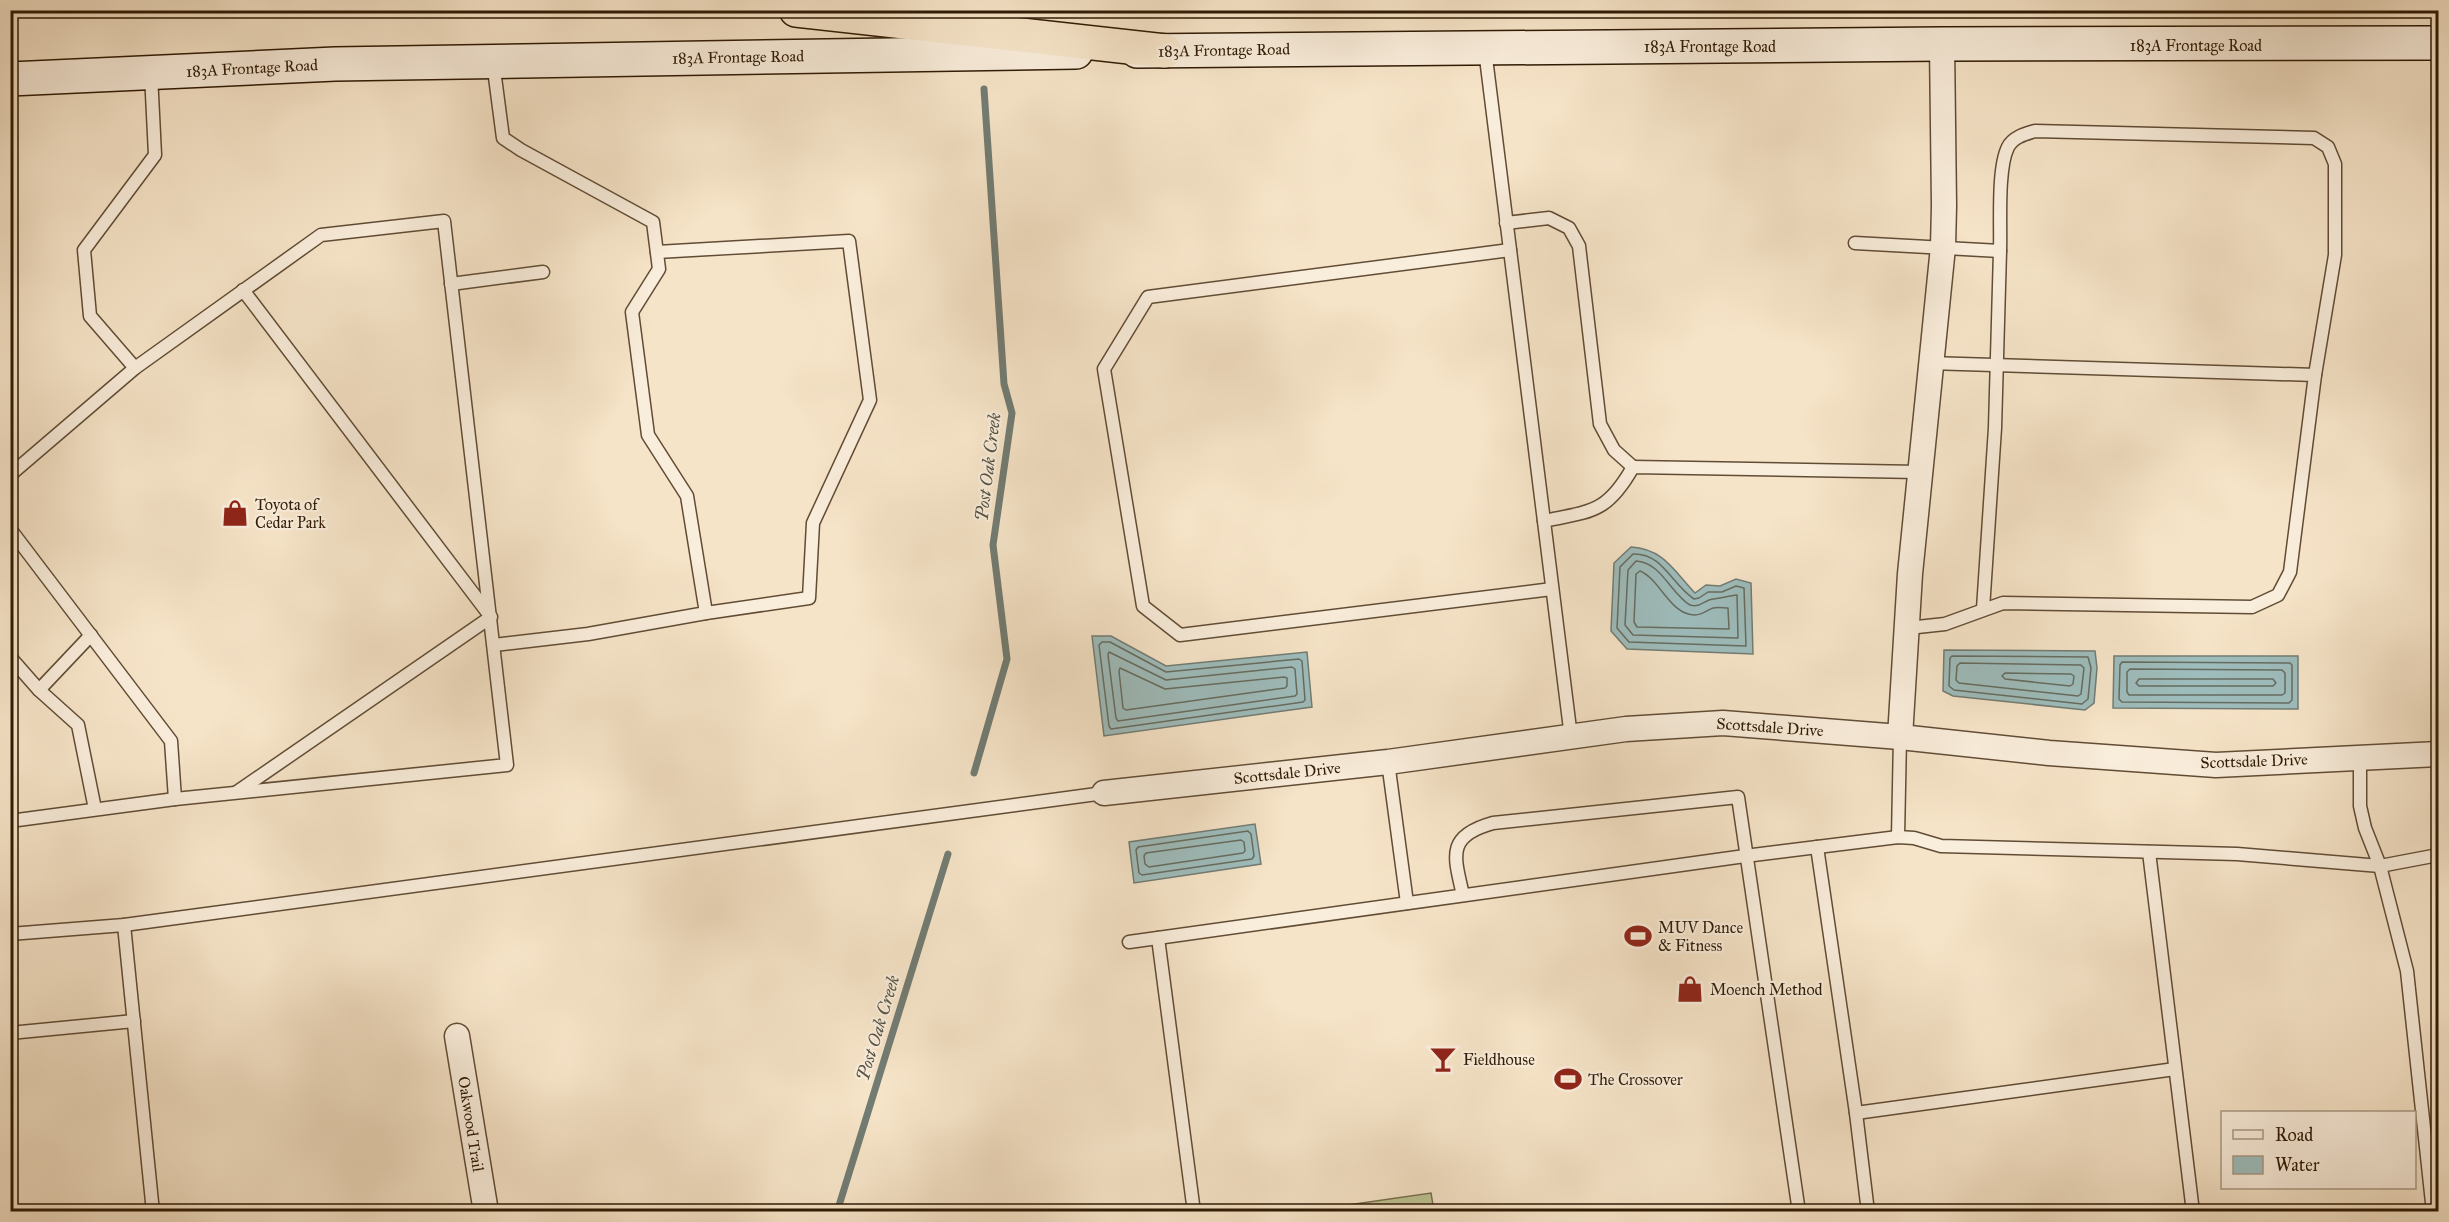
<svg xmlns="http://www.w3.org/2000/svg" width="2449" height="1222" font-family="'IM FELL Great Primer',serif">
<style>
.green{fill:#bec494;stroke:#766f4c;stroke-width:1.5}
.water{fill:#9ebdbd;stroke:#727c73;stroke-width:1.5}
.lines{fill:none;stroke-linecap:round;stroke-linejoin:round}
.shore{stroke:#666c60;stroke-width:1.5}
.stream{stroke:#727c73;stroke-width:7}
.service-casing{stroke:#614c35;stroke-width:15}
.minor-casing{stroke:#614c35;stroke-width:27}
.secondary-casing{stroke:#2f1a04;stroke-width:36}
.motorway-casing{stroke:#2f1a04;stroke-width:36}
.service{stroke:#f9eddb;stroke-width:12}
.minor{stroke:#f9eddb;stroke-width:24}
.secondary{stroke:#f9eddb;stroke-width:33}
.motorway{stroke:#f6e4c8;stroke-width:33}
.labels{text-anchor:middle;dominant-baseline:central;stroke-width:4.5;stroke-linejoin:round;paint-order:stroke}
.street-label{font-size:16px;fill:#2f1a04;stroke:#f9eddb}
.poi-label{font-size:16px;fill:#2f1a04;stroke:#f9eddb;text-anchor:start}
.water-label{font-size:18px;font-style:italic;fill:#565345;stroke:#f9eddb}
</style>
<rect width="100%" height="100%" fill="#f6e4c8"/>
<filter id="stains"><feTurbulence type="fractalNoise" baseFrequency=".00333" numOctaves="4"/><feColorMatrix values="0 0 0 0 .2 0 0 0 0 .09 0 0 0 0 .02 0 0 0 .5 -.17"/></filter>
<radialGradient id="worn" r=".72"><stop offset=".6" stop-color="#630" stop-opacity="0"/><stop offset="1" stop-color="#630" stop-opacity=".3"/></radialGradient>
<path class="green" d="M1431,1193L1434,1211H1306Z"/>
<g class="water">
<path d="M1631,547C1664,549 1674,571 1695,593L1706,585L1720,586L1736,579L1751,583L1753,654L1627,649L1611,631L1614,563Z"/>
<path d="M1092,636H1111L1166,666L1307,652L1312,707L1104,736Z"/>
<path d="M1944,650L2095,651L2097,668L2094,703L2085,710L1953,696L1943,691Z"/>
<path d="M2114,656H2298V709L2113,708Z"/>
<path d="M1255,824L1261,864L1134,883L1129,842Z"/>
</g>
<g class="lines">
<g class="shore">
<path d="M1633,554C1663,553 1671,584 1694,599L1699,598L1708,592H1722L1736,586L1744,588L1746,646L1629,642L1617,628L1620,567Z"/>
<path d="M1636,561C1661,562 1671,594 1690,605C1701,608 1704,600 1713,599C1721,598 1729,596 1737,595L1738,638L1633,635L1625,625L1628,570Z"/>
<path d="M1640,571C1660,579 1670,615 1695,615C1703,615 1707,610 1713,608C1717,607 1724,608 1728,608L1729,629L1637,627L1634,622L1636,574Z"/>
<path d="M1102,642H1110L1166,672L1299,659L1302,661L1305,700L1303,702L1111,729L1109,726L1099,645Z"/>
<path d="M1109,652L1166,680L1292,667L1295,669L1297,694L1295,696L1118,721L1116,718L1108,655Z"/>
<path d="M1952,656L2088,657L2091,668L2088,699L2082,704L1954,690L1949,686L1950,658Z"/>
<path d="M2122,662L2290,663L2292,665V700L2289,703L2122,702L2119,699L2120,665Z"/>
<path d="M1960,663L2081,665L2084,668L2081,694L2078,696L1959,683L1956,680L1957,666Z"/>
<path d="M1120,668L1165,689L1284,677L1287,678V686L1285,688L1126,710L1123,708L1119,671Z"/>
<path d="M2130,669L2282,670L2285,673V693L2282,695H2129L2127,692V672Z"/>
<path d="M2005,673L2071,674L2074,676L2073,684L2070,686L2005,679L2002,676Z"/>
<path d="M2139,679H2273L2276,683L2273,686H2139L2136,683Z"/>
<path d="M1248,831L1251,834L1254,856L1252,859L1142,875L1139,873L1136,850L1138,847Z"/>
<path d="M1241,840L1244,842L1245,851L1243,853L1149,867L1145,864L1144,856L1146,853Z"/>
</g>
<g class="stream">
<path d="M974,773L1007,659L993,545L1012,413L1004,384L984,89"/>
<path d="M837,1212L948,854"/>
</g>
<defs>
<g id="service">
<path d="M1485,50L1571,737"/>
<path d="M493,62L503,138L521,150L653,222L659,269L632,312L648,435L687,496L706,613L588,634L494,645"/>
<path d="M1506,223L1549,218L1569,228L1579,246L1600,424L1614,450L1633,467"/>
<path d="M1855,243L2000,251C2001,225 1997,169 2008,147C2013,137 2025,134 2035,131L2314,138L2328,147L2335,164V255L2315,375L1929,363"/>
<path d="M1510,250L1148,297L1104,369L1143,606L1180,635L1552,589"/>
<path d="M657,252L849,241L870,400L813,523L809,598L706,613"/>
<path d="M451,284L543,272"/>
<path d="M135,368L321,235L444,221L507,765L175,799"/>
<path d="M10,475L135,368L90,316L84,250L155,155L151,74"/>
<path d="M1544,521C1592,511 1607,513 1633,467L1919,472"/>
<path d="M10,529L171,741L175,799L10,821"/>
<path d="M1983,609L1995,428L2000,251"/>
<path d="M1908,628L1945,624L2003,603L2252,607L2278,595L2290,572L2315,375"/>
<path d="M10,657L39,690L78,725L95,809"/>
<path d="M39,690L91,635"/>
<path d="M2360,757V806L2365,828L2380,866L2407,971L2433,1212"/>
<path d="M1388,762L1407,903"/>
<path d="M237,792L491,617L243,290"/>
<path d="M1898,837L1900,737"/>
<path d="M1817,847L1856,1113L2175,1069"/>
<path d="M2149,852L2193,1212"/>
<path d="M1463,895C1454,856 1446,836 1493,823L1738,797L1799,1212"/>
<path d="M124,925L153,1212"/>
<path d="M10,934L124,925L1104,793"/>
<path d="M1158,938L1194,1212"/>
<path d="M1129,942L1745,856L1898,837L1914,838L1941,846L2237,854L2380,866L2438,855"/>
<path d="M10,1033L134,1021"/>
<path d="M1856,1113L1868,1212"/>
</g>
<g id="minor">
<path d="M1900,737L1910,574L1943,247L1944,206L1942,44"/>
<path d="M1104,793L1388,762L1626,729L1723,723L1900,737L2049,753L2216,765L2438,754"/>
<path d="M457,1036L486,1212"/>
</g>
<g id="secondary">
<path d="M1137,51L1942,44L2438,43"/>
<path d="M10,79L335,64L1076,52"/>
</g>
<path id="motorway" d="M796,10L1165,51"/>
</defs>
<use href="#service" class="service-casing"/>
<use href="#minor" class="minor-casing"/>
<use href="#secondary" class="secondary-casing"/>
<use href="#motorway" class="motorway-casing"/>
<use href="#service" class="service"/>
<use href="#minor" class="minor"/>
<use href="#secondary" class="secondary"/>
<use href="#motorway" class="motorway"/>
</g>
<defs>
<symbol id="shop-bare" viewBox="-9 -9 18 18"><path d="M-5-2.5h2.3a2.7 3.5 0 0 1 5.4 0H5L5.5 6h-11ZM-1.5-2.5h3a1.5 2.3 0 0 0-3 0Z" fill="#8f2418" stroke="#f9eddb" stroke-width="2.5" paint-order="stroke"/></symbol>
<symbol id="stadium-bare" viewBox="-9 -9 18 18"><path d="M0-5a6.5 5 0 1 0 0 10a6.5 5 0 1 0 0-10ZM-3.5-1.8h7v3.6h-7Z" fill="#8f2418" stroke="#f9eddb" stroke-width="2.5" paint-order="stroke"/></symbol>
<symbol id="bar-bare" viewBox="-9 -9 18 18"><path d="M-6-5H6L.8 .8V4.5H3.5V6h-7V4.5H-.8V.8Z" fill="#8f2418" stroke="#f9eddb" stroke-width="2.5" paint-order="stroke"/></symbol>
</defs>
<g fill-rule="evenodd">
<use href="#shop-bare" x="216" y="494" width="38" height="38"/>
<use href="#stadium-bare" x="1619" y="917" width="38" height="38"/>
<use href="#shop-bare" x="1671" y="970" width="38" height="38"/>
<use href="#bar-bare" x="1424" y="1040" width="38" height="38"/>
<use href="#stadium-bare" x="1549" y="1060" width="38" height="38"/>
</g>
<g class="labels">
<g class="street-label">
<text x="2196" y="45">183A Frontage Road</text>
<text x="1710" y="46">183A Frontage Road</text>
<text transform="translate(1224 50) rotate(-1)">183A Frontage Road</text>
<text transform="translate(738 57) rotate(-1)">183A Frontage Road</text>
<text transform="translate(252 68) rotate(-3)">183A Frontage Road</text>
<text transform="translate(1770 727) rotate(4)">Scottsdale Drive</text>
<text transform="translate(2254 761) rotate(-2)">Scottsdale Drive</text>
<text transform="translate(1287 773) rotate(-6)">Scottsdale Drive</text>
<text transform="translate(471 1124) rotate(81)">Oakwood Trail</text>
</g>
<g class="poi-label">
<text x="255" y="504">Toyota of<tspan x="255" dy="18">Cedar Park</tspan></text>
<text x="1658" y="927">MUV Dance<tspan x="1658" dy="18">&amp; Fitness</tspan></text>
<text x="1710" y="989">Moench Method</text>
<text x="1463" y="1059">Fieldhouse</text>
<text x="1588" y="1079">The Crossover</text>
</g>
<g class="water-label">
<text transform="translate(988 467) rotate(-83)">Post Oak Creek</text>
<text transform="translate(878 1028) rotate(-73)">Post Oak Creek</text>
</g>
</g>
<rect width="2449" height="1222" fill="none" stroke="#f6e4c8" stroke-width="36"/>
<rect x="12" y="12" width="2425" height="1198" fill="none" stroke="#2f1a04" stroke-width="3"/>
<rect x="18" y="18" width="2413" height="1186" fill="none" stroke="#2f1a04" stroke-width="1.5"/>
<rect x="2221" y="1111" width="195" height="78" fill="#f9eddb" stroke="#a89985" stroke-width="1.5"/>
<rect x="2233" y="1130" width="30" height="9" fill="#f9eddb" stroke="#a89985" stroke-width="1.5"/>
<text x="2275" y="1141" font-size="18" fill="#2f1a04">Road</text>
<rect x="2233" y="1156" width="30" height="18" fill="#9ebdbd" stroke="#a89985" stroke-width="1.5"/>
<text x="2275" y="1171" font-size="18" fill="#2f1a04">Water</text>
<rect width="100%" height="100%" filter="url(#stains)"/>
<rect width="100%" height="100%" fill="url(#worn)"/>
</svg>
